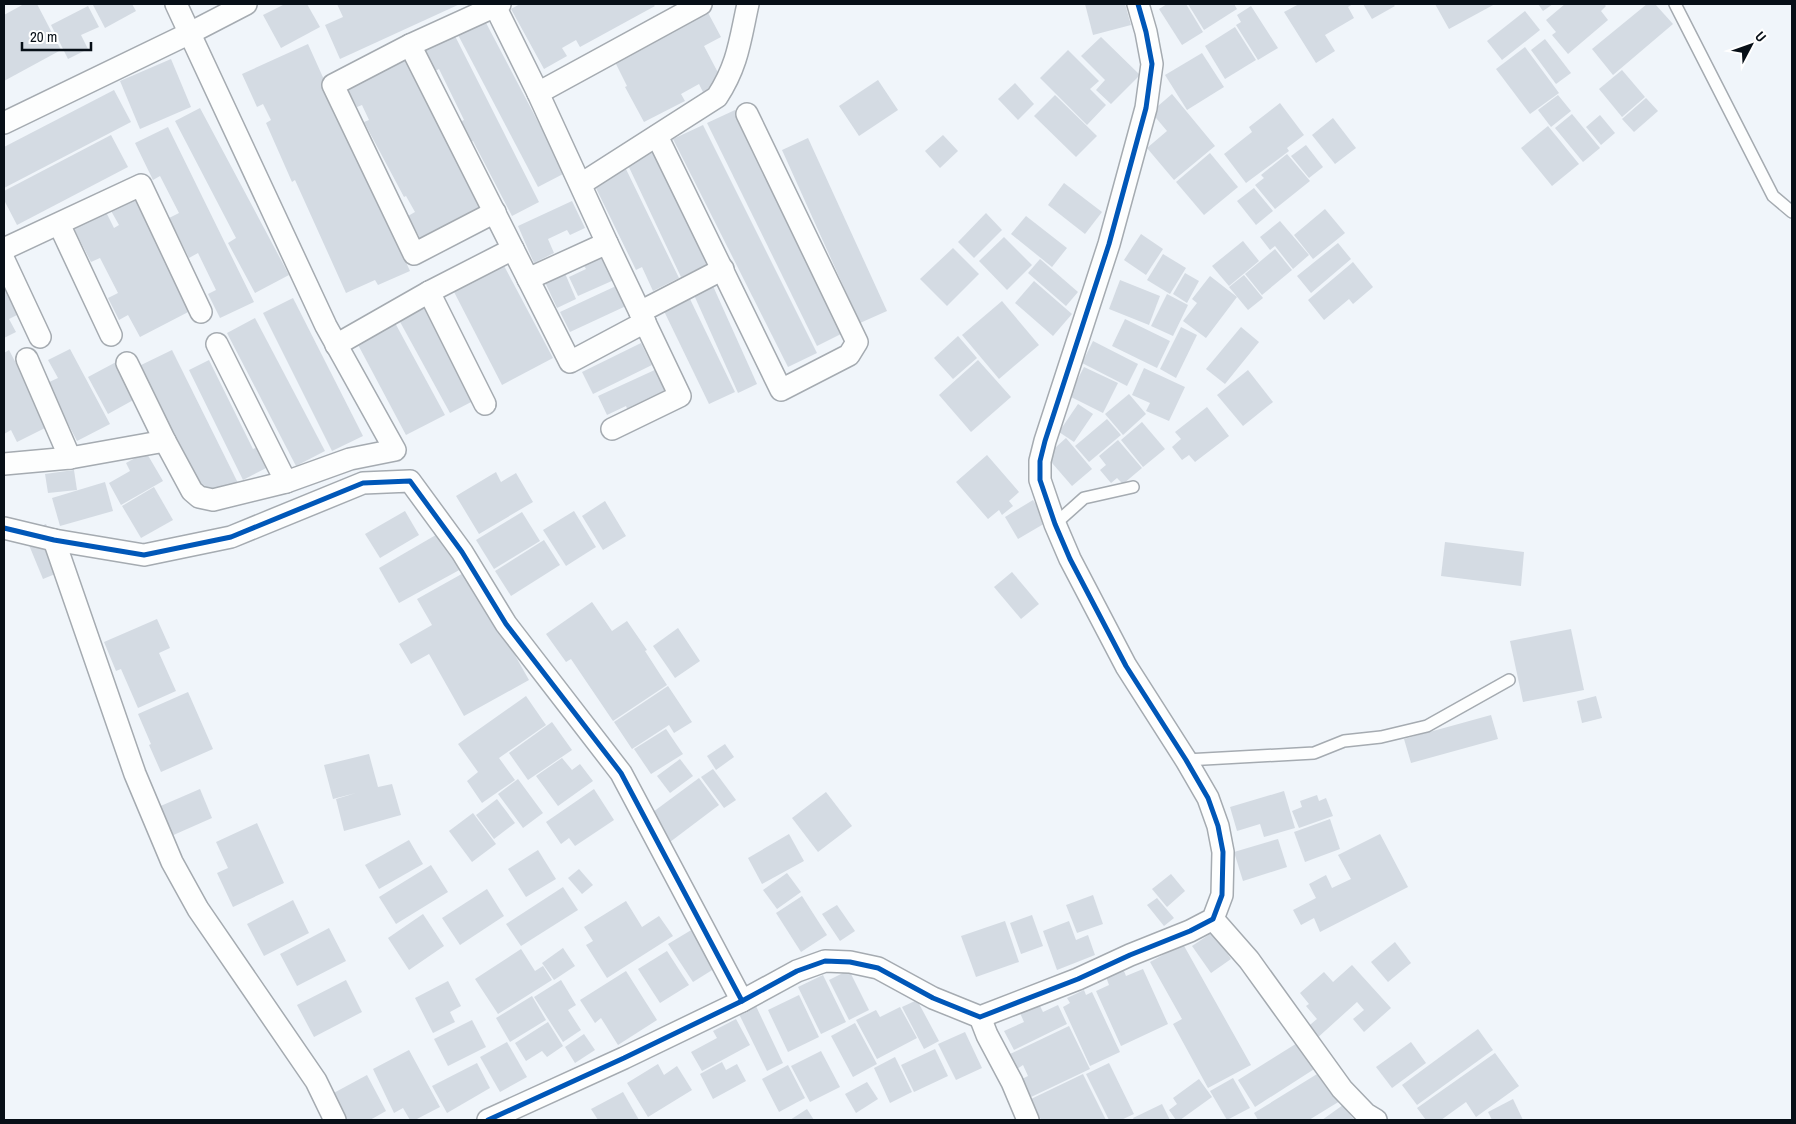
<svg xmlns="http://www.w3.org/2000/svg" width="1796" height="1124" font-family="'Archivo Narrow',sans-serif">
<style>
.building{fill:#d4dbe3}
.lines{fill:none;stroke-linecap:round;stroke-linejoin:round}
.lane-casing{stroke:#a5abb1;stroke-width:14}
.street-casing{stroke:#a5abb1;stroke-width:24}
.lane{stroke:#fdfefe;stroke-width:11}
.street{stroke:#fdfefe;stroke-width:21}
.cycleway-casing{stroke:#fff;stroke-width:8}
.cycleway{stroke:#0057b8;stroke-width:5}
</style>
<rect width="100%" height="100%" fill="#f0f5fa"/>
<g class="building">
<path d="M24,4H37L61,50L4,81V15Z"/>
<path d="M95,4H132L136,11L105,28L93,5Z"/>
<path d="M285,4H307L320,27L281,48L263,15Z"/>
<path d="M337,4H460L340,59L325,25L343,17Z"/>
<path d="M520,4H653L655,6L580,47L576,40L562,48L567,56L544,69L511,9Z"/>
<path d="M1085,4H1125L1131,25L1093,35Z"/>
<path d="M1167,4H1186L1203,32L1182,45L1159,9Z"/>
<path d="M1188,4H1234L1237,9L1204,30Z"/>
<path d="M1299,4H1353L1348,7L1354,18L1325,35L1335,51L1316,63L1284,12Z"/>
<path d="M1363,4H1393L1395,6L1372,19Z"/>
<path d="M1435,4H1495L1449,29Z"/>
<path d="M1538,4H1553L1543,11Z"/>
<path d="M1565,4H1604L1606,6L1601,11L1608,20L1568,54L1552,35L1556,32L1546,20Z"/>
<path d="M1647,4H1655L1673,24L1613,75L1592,49Z"/>
<path d="M88,6L99,27L81,35L88,49L68,59L51,25Z"/>
<path d="M1251,6L1278,48L1258,60L1236,25L1241,22L1237,15Z"/>
<path d="M706,9L721,37L704,46L724,84L704,94L699,84L681,94L685,101L644,122L625,87L627,86L613,58Z"/>
<path d="M1525,11L1540,30L1502,60L1487,41Z"/>
<path d="M484,19L565,173L538,187L457,33Z"/>
<path d="M1235,27L1256,60L1225,79L1205,46Z"/>
<path d="M454,34L539,202L512,216L473,141L464,146L454,125L464,120L439,69L429,74L418,52Z"/>
<path d="M1101,37L1140,75L1111,104L1096,90L1105,80L1081,56Z"/>
<path d="M1545,39L1571,73L1556,84L1531,50Z"/>
<path d="M308,44L410,271L378,285L375,280L346,293L295,180L292,182L266,123L271,120L263,104L257,107L242,74Z"/>
<path d="M1525,47L1559,93L1530,114L1496,69Z"/>
<path d="M1068,50L1099,81L1090,89L1106,105L1087,125L1040,78Z"/>
<path d="M1202,53L1224,87L1187,110L1165,75Z"/>
<path d="M408,57L483,205L420,238L408,216L415,212L406,196L404,197L364,122L369,120L362,105L357,107L347,88Z"/>
<path d="M171,59L191,107L140,129L120,81Z"/>
<path d="M1622,70L1645,97L1622,117L1599,89Z"/>
<path d="M878,80L898,110L859,136L839,106Z"/>
<path d="M1015,83L1034,104L1018,120L998,99Z"/>
<path d="M114,90L131,122L4,188V147Z"/>
<path d="M1172,94L1215,146L1174,180L1147,148L1167,131L1151,112Z"/>
<path d="M1055,95L1097,136L1076,157L1034,116Z"/>
<path d="M1558,95L1571,111L1551,127L1538,110Z"/>
<path d="M1646,98L1658,111L1634,132L1622,119Z"/>
<path d="M1280,103L1304,135L1287,148L1289,151L1246,183L1224,154L1252,132L1249,127Z"/>
<path d="M200,108L289,275L255,293L228,243L236,238L175,121Z"/>
<path d="M735,110L845,332L817,346L707,123Z"/>
<path d="M1572,114L1600,148L1583,162L1555,128Z"/>
<path d="M1600,115L1615,133L1601,145L1586,127Z"/>
<path d="M1333,118L1356,148L1335,164L1312,135Z"/>
<path d="M703,125L817,353L788,367L673,139Z"/>
<path d="M1548,126L1579,164L1552,186L1521,148Z"/>
<path d="M168,127L254,302L220,318L208,294L216,290L198,253L189,258L169,218L179,213L160,176L153,180L135,143Z"/>
<path d="M111,135L128,167L17,225L4,200V191Z"/>
<path d="M943,135L958,151L940,168L925,151Z"/>
<path d="M808,138L887,311L860,323L782,150Z"/>
<path d="M1306,145L1323,167L1309,178L1291,156Z"/>
<path d="M654,151L708,264L681,277L627,163Z"/>
<path d="M1210,153L1238,187L1204,215L1176,182Z"/>
<path d="M1287,154L1310,181L1275,209L1255,185L1264,178L1261,175Z"/>
<path d="M624,165L679,278L653,291L642,267L636,270L592,180Z"/>
<path d="M1064,183L1102,212L1085,234L1048,205Z"/>
<path d="M1254,188L1273,211L1256,225L1237,201Z"/>
<path d="M134,196L194,309L140,337L128,315L119,320L108,298L118,293L100,258L91,262L72,225L104,208L114,228L119,225L110,209Z"/>
<path d="M572,201L585,228L570,235L567,230L548,239L554,253L534,263L518,226Z"/>
<path d="M1325,209L1345,233L1313,259L1294,235Z"/>
<path d="M986,213L1002,230L974,258L958,242Z"/>
<path d="M1026,216L1067,248L1052,267L1011,234Z"/>
<path d="M1280,221L1309,255L1293,269L1275,246L1270,250L1260,237Z"/>
<path d="M1141,234L1163,249L1146,275L1124,260Z"/>
<path d="M1004,237L1032,265L1007,290L979,261Z"/>
<path d="M1243,241L1259,261L1229,286L1212,266Z"/>
<path d="M1338,243L1351,259L1311,293L1297,276Z"/>
<path d="M953,248L979,274L947,306L920,279Z"/>
<path d="M1275,249L1292,270L1262,295L1245,274Z"/>
<path d="M601,253L614,280L578,296L569,277L586,269L582,262Z"/>
<path d="M1163,254L1186,268L1170,294L1147,280Z"/>
<path d="M1040,259L1078,292L1066,306L1028,273Z"/>
<path d="M502,262L553,358L502,385L452,288Z"/>
<path d="M1353,262L1373,287L1353,304L1349,299L1324,320L1308,300Z"/>
<path d="M564,271L576,299L557,308L544,280Z"/>
<path d="M1185,273L1199,281L1187,303L1173,294Z"/>
<path d="M1244,275L1263,298L1248,310L1229,287Z"/>
<path d="M1210,276L1237,297L1206,338L1183,321L1197,303L1192,299Z"/>
<path d="M1120,280L1160,296L1149,325L1109,309Z"/>
<path d="M1034,281L1072,314L1053,336L1015,303Z"/>
<path d="M4,284L19,314L9,319L16,332L4,338Z"/>
<path d="M616,286L626,306L570,332L560,312Z"/>
<path d="M713,286L757,384L738,393L694,295Z"/>
<path d="M1167,294L1188,305L1173,336L1151,326Z"/>
<path d="M689,297L735,392L709,404L663,309Z"/>
<path d="M293,298L363,436L332,451L263,313Z"/>
<path d="M1002,301L1039,345L999,379L962,335Z"/>
<path d="M424,306L475,400L450,413L399,320Z"/>
<path d="M255,318L325,451L296,466L227,333Z"/>
<path d="M1125,319L1170,341L1157,368L1112,346Z"/>
<path d="M394,321L445,415L406,435L356,341Z"/>
<path d="M1181,327L1197,335L1176,378L1160,369Z"/>
<path d="M1241,327L1259,342L1225,384L1206,369Z"/>
<path d="M958,336L977,358L953,379L934,358Z"/>
<path d="M1093,341L1138,364L1127,386L1082,363Z"/>
<path d="M641,343L652,365L593,394L582,372Z"/>
<path d="M70,349L110,424L77,441L47,383L58,378L48,360Z"/>
<path d="M9,350L49,426L17,442L11,430L4,434V353Z"/>
<path d="M172,350L238,483L205,499L139,366Z"/>
<path d="M209,360L253,449L262,445L272,465L243,480L189,370Z"/>
<path d="M978,360L1011,397L971,432L939,395Z"/>
<path d="M118,361L137,398L108,414L88,377Z"/>
<path d="M1084,367L1118,383L1103,413L1069,396Z"/>
<path d="M659,368L671,394L629,413L626,406L607,415L598,396Z"/>
<path d="M1144,368L1185,387L1169,421L1146,411L1150,403L1132,395Z"/>
<path d="M1248,370L1273,402L1243,426L1217,395Z"/>
<path d="M1129,394L1146,414L1123,435L1105,414Z"/>
<path d="M1078,404L1093,414L1074,442L1059,432Z"/>
<path d="M1207,407L1229,436L1195,462L1189,455L1182,460L1172,447L1181,439L1175,432Z"/>
<path d="M1107,419L1121,435L1089,462L1075,446Z"/>
<path d="M1142,422L1165,449L1143,467L1121,440Z"/>
<path d="M1066,438L1092,469L1072,486L1046,456Z"/>
<path d="M1118,440L1142,468L1123,484L1117,478L1111,483L1100,470L1106,465L1099,456Z"/>
<path d="M146,452L163,481L121,505L109,483L130,471L126,463Z"/>
<path d="M987,455L1019,492L1009,501L1013,506L1002,515L999,510L988,519L956,482Z"/>
<path d="M74,470L77,490L48,493L45,474Z"/>
<path d="M496,472L501,482L516,473L533,502L479,534L456,496Z"/>
<path d="M105,482L113,511L60,526L52,498Z"/>
<path d="M154,487L173,520L141,538L122,506Z"/>
<path d="M1033,500L1047,522L1018,539L1005,517Z"/>
<path d="M605,501L626,536L603,550L582,516Z"/>
<path d="M405,511L419,535L380,558L365,534Z"/>
<path d="M574,511L596,547L566,566L543,530Z"/>
<path d="M522,512L540,541L494,569L476,540Z"/>
<path d="M46,524L65,570L43,579L24,533Z"/>
<path d="M441,532L463,568L399,603L379,568Z"/>
<path d="M544,540L560,565L511,596L495,571Z"/>
<path d="M1445,542L1524,552L1521,586L1441,576Z"/>
<path d="M467,571L529,680L464,716L429,654L411,664L399,644L432,625L417,599Z"/>
<path d="M1012,572L1039,604L1021,619L994,587Z"/>
<path d="M592,602L612,631L627,621L647,650L645,651L667,685L613,721L571,659L566,662L546,634Z"/>
<path d="M157,619L170,648L159,653L176,691L138,708L121,669L116,671L104,642Z"/>
<path d="M678,628L700,661L675,678L653,646Z"/>
<path d="M1571,629L1584,690L1523,702L1510,641Z"/>
<path d="M668,686L692,722L674,733L669,725L632,749L614,722Z"/>
<path d="M188,692L213,749L161,772L149,745L151,744L138,714Z"/>
<path d="M526,696L546,725L499,758L515,780L482,803L467,781L478,772L458,744Z"/>
<path d="M1596,696L1602,718L1582,723L1577,701Z"/>
<path d="M1491,715L1498,739L1411,763L1404,739Z"/>
<path d="M552,722L572,750L528,780L509,753Z"/>
<path d="M666,729L683,754L651,774L634,749Z"/>
<path d="M725,744L734,757L716,770L707,756Z"/>
<path d="M369,754L378,787L392,784L401,815L344,831L336,799L356,793L333,799L324,765Z"/>
<path d="M562,758L572,770L580,764L593,781L558,806L536,776Z"/>
<path d="M680,759L693,776L670,793L657,776Z"/>
<path d="M713,769L736,800L724,808L701,777Z"/>
<path d="M699,778L719,805L670,842L649,815Z"/>
<path d="M518,779L543,813L523,828L498,794Z"/>
<path d="M200,789L212,818L169,837L156,808Z"/>
<path d="M594,789L614,820L575,846L569,838L561,844L546,822Z"/>
<path d="M1284,791L1295,828L1264,837L1260,824L1237,831L1230,807Z"/>
<path d="M826,792L852,826L818,852L792,818Z"/>
<path d="M1317,795L1319,801L1326,798L1333,816L1299,828L1292,811L1302,807L1300,801Z"/>
<path d="M497,799L515,823L494,839L476,815Z"/>
<path d="M473,813L496,844L472,862L449,831Z"/>
<path d="M1330,819L1340,849L1305,862L1294,832Z"/>
<path d="M257,823L284,883L233,907L217,873L228,868L216,842Z"/>
<path d="M789,834L804,861L762,884L748,858Z"/>
<path d="M1380,834L1408,887L1320,932L1314,918L1301,925L1293,910L1316,898L1309,884L1326,875L1332,888L1351,879L1338,855Z"/>
<path d="M1278,839L1287,867L1243,881L1234,852Z"/>
<path d="M409,840L423,864L379,889L365,865Z"/>
<path d="M538,850L556,879L526,897L508,869Z"/>
<path d="M431,865L448,892L396,924L379,897Z"/>
<path d="M579,869L593,885L582,894L568,878Z"/>
<path d="M787,873L801,892L777,909L763,890Z"/>
<path d="M1171,874L1185,891L1167,907L1152,889Z"/>
<path d="M563,887L578,910L521,946L506,924Z"/>
<path d="M487,889L504,916L460,945L442,918Z"/>
<path d="M1093,895L1103,924L1077,933L1066,905Z"/>
<path d="M802,896L827,935L801,952L776,913Z"/>
<path d="M1157,898L1174,918L1164,926L1147,905Z"/>
<path d="M293,900L309,933L264,956L247,924Z"/>
<path d="M626,901L642,927L659,916L673,936L607,978L586,945L593,941L584,927Z"/>
<path d="M837,905L855,931L840,941L822,914Z"/>
<path d="M423,914L444,946L409,970L388,938Z"/>
<path d="M1032,915L1043,946L1021,954L1010,923Z"/>
<path d="M1005,921L1019,962L976,977L961,936Z"/>
<path d="M1069,921L1076,940L1088,935L1095,955L1057,970L1043,931Z"/>
<path d="M329,928L346,961L297,986L280,954Z"/>
<path d="M693,929L717,967L693,982L668,944Z"/>
<path d="M1213,932L1231,959L1211,973L1192,946Z"/>
<path d="M1395,942L1411,963L1388,982L1371,962Z"/>
<path d="M1183,944L1251,1065L1208,1088L1173,1024L1182,1019L1150,962Z"/>
<path d="M563,948L575,966L554,980L542,963Z"/>
<path d="M521,949L535,971L543,966L552,980L498,1014L475,979Z"/>
<path d="M667,951L689,985L660,1003L638,969Z"/>
<path d="M1352,965L1391,1008L1364,1032L1353,1019L1364,1010L1357,1002L1315,1040L1305,1029L1317,1019L1306,1006L1309,1004L1300,993L1324,972L1333,982Z"/>
<path d="M1122,966L1126,976L1143,969L1168,1024L1121,1046L1096,991L1109,985L1105,974Z"/>
<path d="M849,970L869,1010L849,1020L829,980Z"/>
<path d="M626,971L657,1020L618,1045L601,1018L595,1023L580,1000Z"/>
<path d="M823,975L846,1022L821,1034L798,987Z"/>
<path d="M346,980L362,1012L314,1037L297,1005Z"/>
<path d="M561,980L576,1005L568,1010L581,1030L563,1042L534,997Z"/>
<path d="M448,981L461,1006L450,1012L455,1022L433,1033L415,998Z"/>
<path d="M1084,990L1086,995L1092,992L1120,1052L1090,1066L1063,1007L1070,1003L1067,998Z"/>
<path d="M799,995L819,1037L788,1052L768,1010Z"/>
<path d="M532,996L546,1020L510,1042L496,1018Z"/>
<path d="M917,1000L939,1041L924,1049L902,1007Z"/>
<path d="M755,1004L783,1063L767,1071L738,1012Z"/>
<path d="M1039,1004L1043,1012L1058,1005L1067,1024L1014,1050L1004,1031L1024,1022L1020,1013Z"/>
<path d="M900,1007L917,1038L877,1059L856,1020L876,1010L880,1017Z"/>
<path d="M736,1019L750,1045L702,1071L691,1052L717,1038L713,1031Z"/>
<path d="M472,1020L486,1047L448,1066L434,1039Z"/>
<path d="M548,1022L563,1046L547,1057L542,1051L526,1061L515,1043Z"/>
<path d="M855,1023L877,1064L853,1077L831,1036Z"/>
<path d="M1069,1026L1090,1069L1029,1098L1020,1080L1028,1076L1023,1065L1017,1069L1010,1054Z"/>
<path d="M1478,1029L1493,1050L1417,1105L1402,1085Z"/>
<path d="M965,1032L982,1068L956,1080L938,1044Z"/>
<path d="M584,1034L595,1050L575,1063L565,1047Z"/>
<path d="M1302,1040L1319,1066L1255,1107L1238,1080Z"/>
<path d="M507,1042L527,1077L500,1092L480,1057Z"/>
<path d="M1411,1042L1426,1063L1392,1088L1376,1067Z"/>
<path d="M935,1049L948,1076L914,1092L901,1065Z"/>
<path d="M409,1050L440,1107L415,1120H410L403,1108L394,1113L373,1069Z"/>
<path d="M821,1051L840,1087L810,1102L791,1066Z"/>
<path d="M1495,1053L1519,1086L1476,1117L1466,1102L1441,1120H1426L1417,1108Z"/>
<path d="M895,1057L912,1092L890,1103L874,1068Z"/>
<path d="M722,1062L726,1070L737,1064L746,1081L713,1099L700,1074Z"/>
<path d="M477,1063L490,1088L447,1113L432,1086Z"/>
<path d="M1109,1063L1134,1114L1121,1120H1109L1086,1074Z"/>
<path d="M658,1064L664,1075L677,1066L692,1090L648,1117L627,1083Z"/>
<path d="M788,1065L805,1098L779,1112L762,1079Z"/>
<path d="M1322,1071L1340,1101L1309,1120H1258L1254,1113Z"/>
<path d="M1083,1074L1106,1120H1041L1031,1099Z"/>
<path d="M367,1075L386,1111L370,1120H344L330,1095Z"/>
<path d="M1233,1078L1250,1108L1227,1120L1210,1091Z"/>
<path d="M1199,1079L1212,1097L1180,1120H1176L1169,1110L1177,1104L1173,1098Z"/>
<path d="M867,1082L878,1099L856,1113L845,1094Z"/>
<path d="M623,1092L639,1120H598L591,1109Z"/>
<path d="M1513,1099L1523,1120H1492L1488,1112Z"/>
<path d="M1162,1104L1170,1120H1134L1133,1118Z"/>
<path d="M1343,1105L1354,1120H1322Z"/>
<path d="M807,1109L814,1120H790Z"/>
</g>
<g class="lines">
<defs>
<g id="lane">
<path d="M1675,4L1773,196L1792,212"/>
<path d="M1055,524L1084,498L1133,487"/>
<path d="M1186,760L1314,753L1344,741L1381,737L1427,726L1509,680"/>
</g>
<g id="street">
<path d="M494,4L538,93L607,243L680,396L612,429"/>
<path d="M410,45L570,362L645,322"/>
<path d="M538,93L701,4"/>
<path d="M4,123L190,33L246,4"/>
<path d="M657,136L781,390L849,355L857,342L747,114"/>
<path d="M581,184L717,97C738,65 740,40 748,4"/>
<path d="M495,212L414,254L333,85L410,45L500,4"/>
<path d="M59,224L111,335"/>
<path d="M4,249L141,185L201,312"/>
<path d="M4,260L40,337"/>
<path d="M528,279L607,243"/>
<path d="M429,292L485,404"/>
<path d="M640,312L723,269"/>
<path d="M217,344L286,482"/>
<path d="M336,345L429,292L513,249"/>
<path d="M27,359L70,458"/>
<path d="M127,363L165,441"/>
<path d="M4,464L70,458L165,441L192,491L199,497L213,500L286,482L350,459L395,450L326,326L176,4"/>
<path d="M4,528L54,540L144,555L231,537L363,483L410,481L462,552L506,624L621,773L742,1001"/>
<path d="M54,540L135,774L172,862L198,909L316,1081L335,1120"/>
<path d="M1213,919L1249,960L1342,1089L1366,1114L1376,1120"/>
<path d="M980,1017L987,1035L1012,1082L1028,1120"/>
<path d="M488,1120L624,1058L742,1001L797,971L825,961L850,962L878,968L933,998L980,1017L1078,979L1130,955L1190,931L1213,919L1222,895L1223,852L1218,826L1208,798L1186,760L1126,666L1070,559L1055,524L1040,480V461L1045,441L1109,244L1146,108L1152,64L1146,32L1138,4"/>
</g>
</defs>
<use href="#lane" class="lane-casing"/>
<use href="#street" class="street-casing"/>
<use href="#lane" class="lane"/>
<use href="#street" class="street"/>
<defs>
<g id="cycleway">
<path d="M4,528L54,540L144,555L231,537L363,483L410,481L462,552L506,624L621,773L742,1001"/>
<path d="M488,1120L624,1058L742,1001L797,971L825,961L850,962L878,968L933,998L980,1017L1078,979L1130,955L1190,931L1213,919L1222,895L1223,852L1218,826L1208,798L1186,760L1126,666L1070,559L1055,524L1040,480V461L1045,441L1109,244L1146,108L1152,64L1146,32L1138,4"/>
</g>
</defs>
<use href="#cycleway" class="cycleway-casing"/>
<use href="#cycleway" class="cycleway"/>
</g>
<rect width="1796" height="1124" fill="none" stroke="#070f17" stroke-width="10"/>
<g transform="translate(1751 45) rotate(49)" stroke="#ffffff" stroke-width="4" paint-order="stroke">
<path d="M0-4L9 19L0 12L-9 19Z" fill="#070f17"/>
<text y="-8" font-size="14" font-weight="bold" text-anchor="middle" fill="#070f17">U</text>
</g>
<path d="M22 42v8h69v-8" fill="none" stroke="#070f17" stroke-width="2.5"/>
<text x="30" y="42" font-size="15" fill="#070f17" stroke="#ffffff" stroke-width="4" paint-order="stroke">20 m</text>
</svg>
